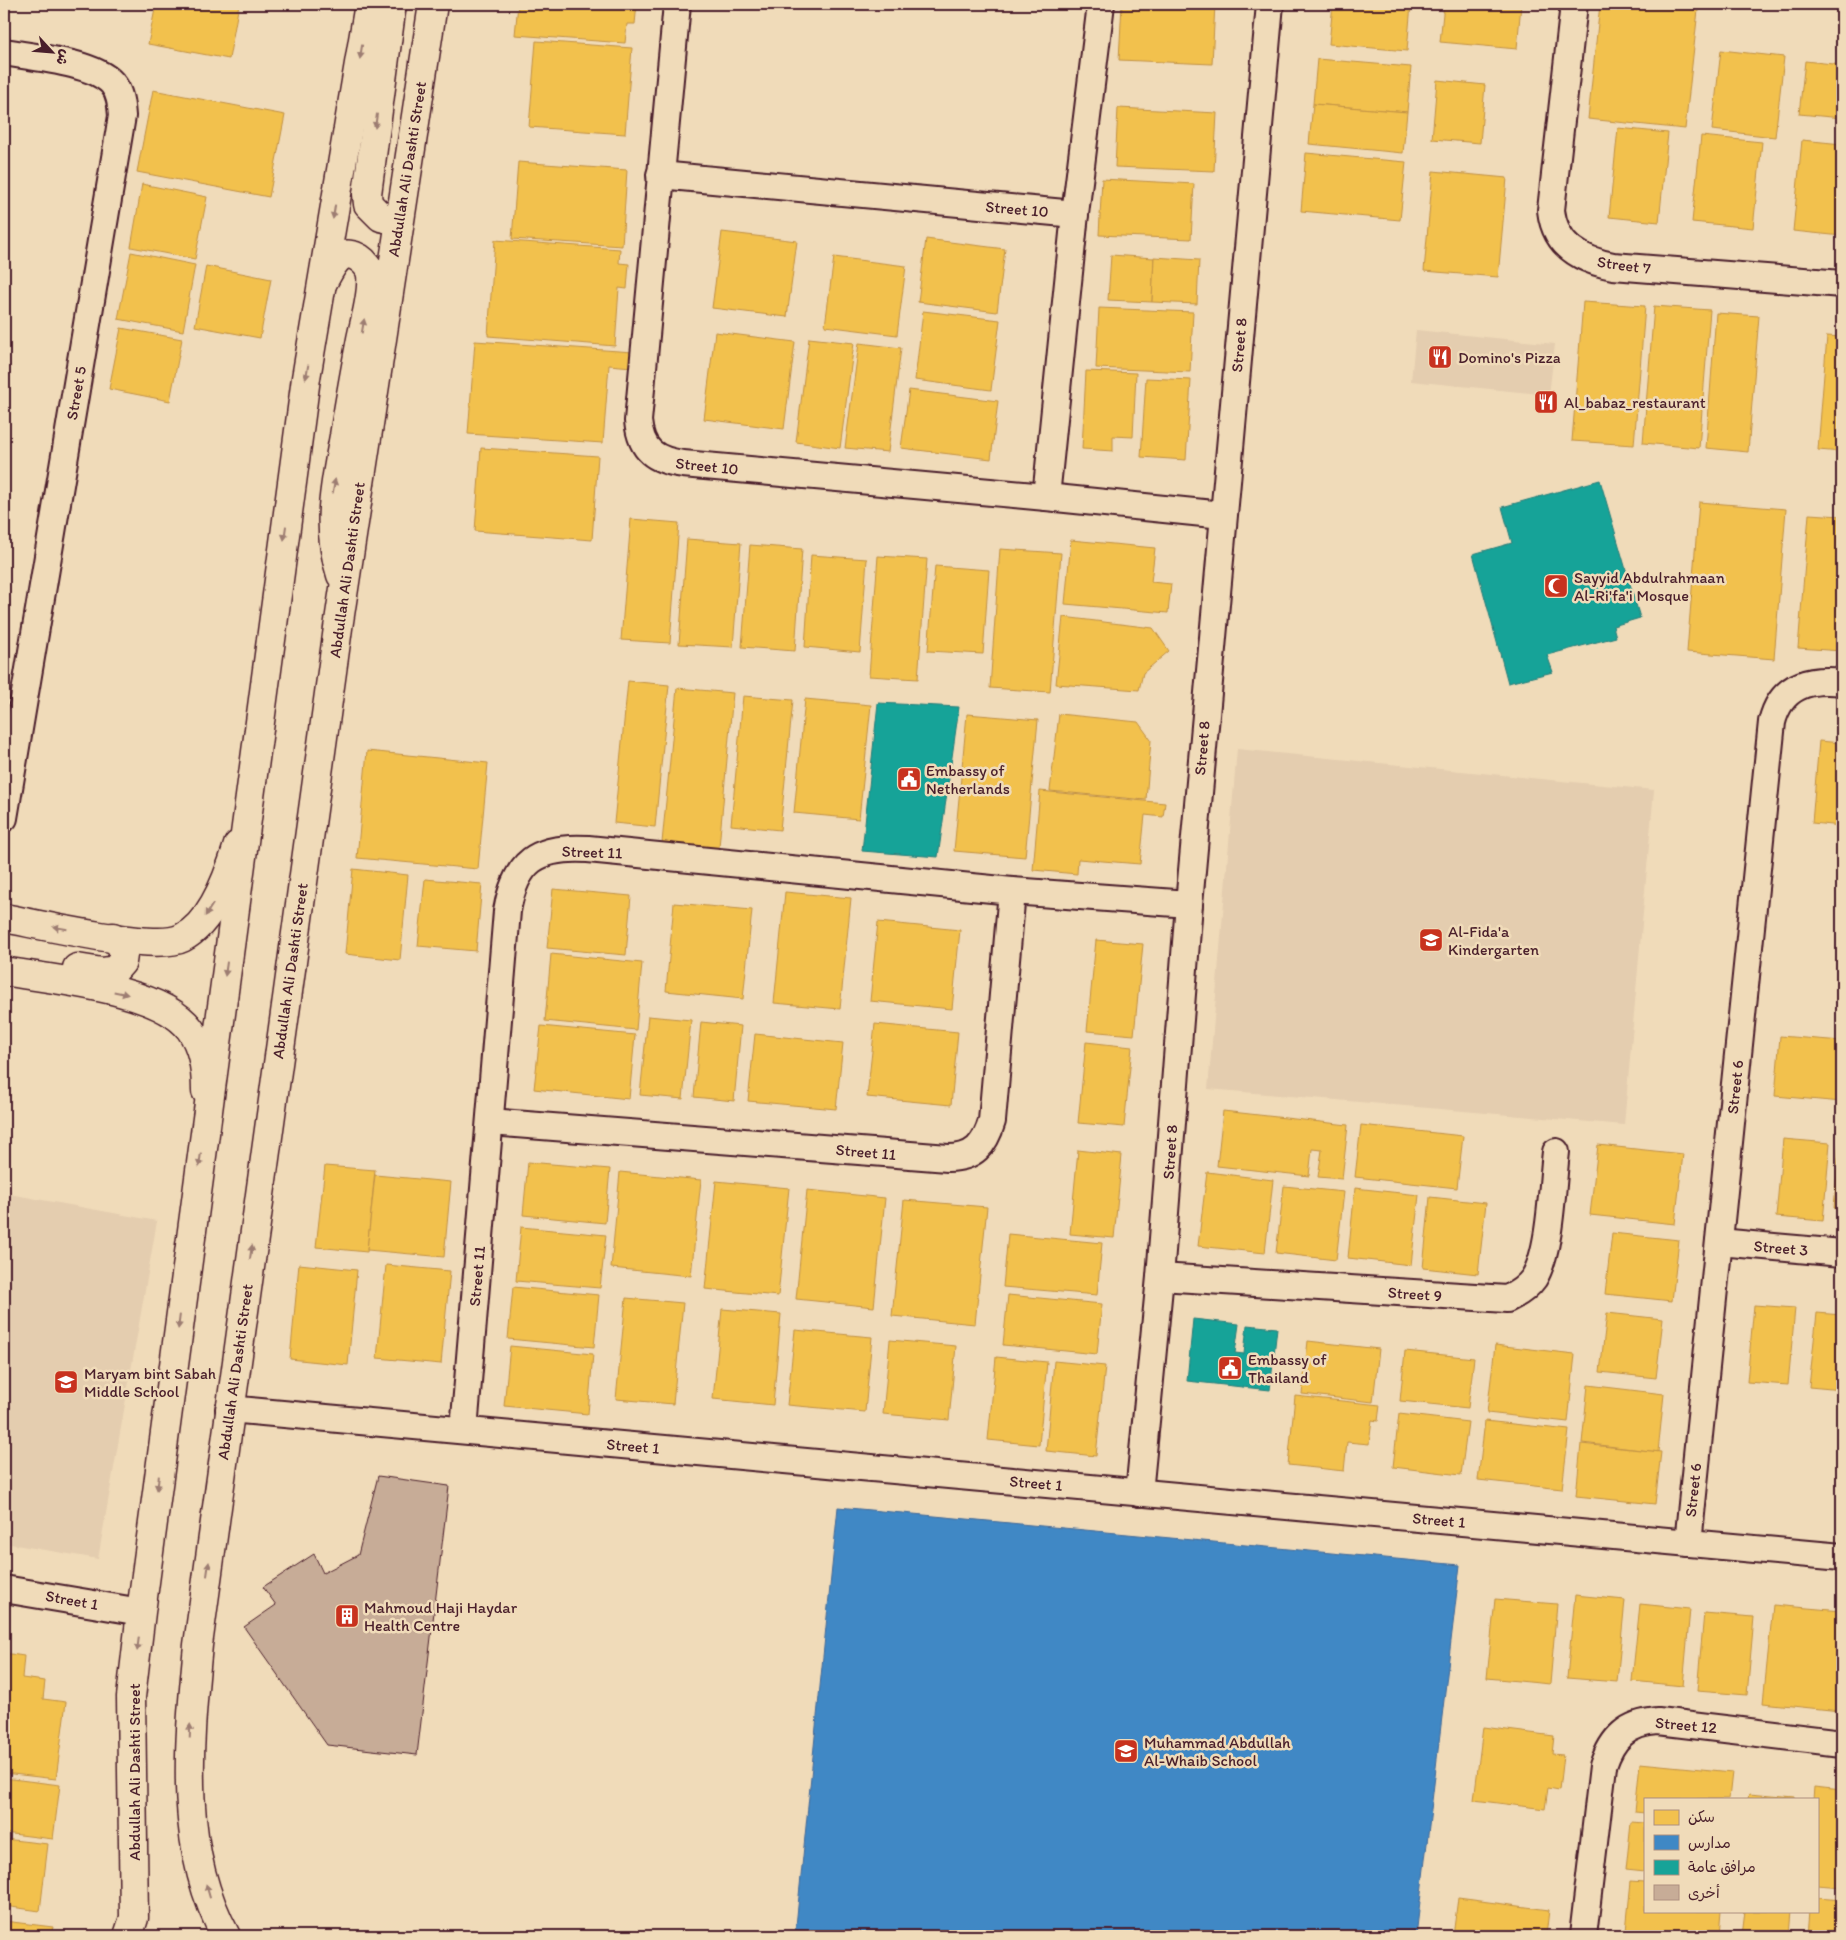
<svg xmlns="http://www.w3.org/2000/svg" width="1846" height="1940" font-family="Itim,'Playpen Sans Arabic',sans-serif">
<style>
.built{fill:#e4cdaf}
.homes{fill:#f2c14e;stroke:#c09044}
.schools{fill:#3f88c5;stroke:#426897}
.public{fill:#17a398;stroke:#267b77}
.building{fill:#c7ac97;stroke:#4a1f2b}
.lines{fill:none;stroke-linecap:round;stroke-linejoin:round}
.minor-casing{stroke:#4a1f2b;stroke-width:30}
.tertiary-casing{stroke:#4a1f2b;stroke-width:31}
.secondary-casing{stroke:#4a1f2b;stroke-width:31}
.minor{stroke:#f0dbb9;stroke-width:26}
.tertiary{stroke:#f0dbb9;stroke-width:28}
.secondary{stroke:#f0dbb9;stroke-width:28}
.oneway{fill:#9d7d72}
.labels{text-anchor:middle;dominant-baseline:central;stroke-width:5;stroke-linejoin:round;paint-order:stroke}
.street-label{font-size:16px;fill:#4a1f2b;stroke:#f0dbb9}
.poi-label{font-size:16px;fill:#4a1f2b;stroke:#f0dbb9;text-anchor:start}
</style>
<rect width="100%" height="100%" fill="#f0dbb9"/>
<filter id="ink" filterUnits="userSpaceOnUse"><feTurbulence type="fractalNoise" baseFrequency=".02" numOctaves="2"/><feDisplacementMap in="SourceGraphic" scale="10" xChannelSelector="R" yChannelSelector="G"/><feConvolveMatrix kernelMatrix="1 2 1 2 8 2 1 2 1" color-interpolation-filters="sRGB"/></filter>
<g filter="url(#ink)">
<g class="built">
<path d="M1416,330L1555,344L1549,395L1411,381Z"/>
<path d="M1237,749L1654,790L1624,1125L1208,1089Z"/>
<path d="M4,1193L157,1221L98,1559L4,1543Z"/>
</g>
<g class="homes">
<path d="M156,4H239L229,59L148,44Z"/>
<path d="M518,4H637L635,24H627L625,43L515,35Z"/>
<path d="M1122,4H1215L1212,64L1119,60Z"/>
<path d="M1333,4H1411L1407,51L1329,44Z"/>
<path d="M1444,4H1521L1517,49L1440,42Z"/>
<path d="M1600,4H1641L1698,10L1685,129L1588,119Z"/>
<path d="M536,41L632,48L625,134L529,127Z"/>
<path d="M1721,50L1784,57L1775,137L1712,130Z"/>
<path d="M1317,59L1411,67L1407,112L1313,104Z"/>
<path d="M1805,61L1842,65V118L1799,114Z"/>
<path d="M1437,80L1485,85L1480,143L1432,139Z"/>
<path d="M153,90L285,115L269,197L137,172Z"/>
<path d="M1313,104L1407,112L1403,153L1309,144Z"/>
<path d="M1118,108L1217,113L1214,171L1115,167Z"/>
<path d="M1618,128L1668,133L1659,222L1609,217Z"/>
<path d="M1701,136L1762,142L1753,228L1692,222Z"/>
<path d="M1802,140L1842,144V236L1793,231Z"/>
<path d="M1306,153L1406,162L1400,220L1301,211Z"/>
<path d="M518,162L627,170L622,246L512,239Z"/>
<path d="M1433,171L1507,178L1498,277L1424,271Z"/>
<path d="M1102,179L1194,184L1191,239L1099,235Z"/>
<path d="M142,184L207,197L195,259L131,247Z"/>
<path d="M722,232L797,241L787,317L712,308Z"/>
<path d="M926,239L1005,249L997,312L918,302Z"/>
<path d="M495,240L620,249L619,263L629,264L627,289L619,288L615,346L488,336Z"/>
<path d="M131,252L195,265L183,331L118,319Z"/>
<path d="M1111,255L1154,258L1152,302L1108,300Z"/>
<path d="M834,257L906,266L897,335L825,326Z"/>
<path d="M1154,257L1199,260L1197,304L1152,302Z"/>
<path d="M206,266L271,279L260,338L195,326Z"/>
<path d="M1583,302L1645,306L1634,445L1572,441Z"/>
<path d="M1654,306L1710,310L1699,448L1643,443Z"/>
<path d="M1099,308L1193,312L1190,372L1096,368Z"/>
<path d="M923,311L1000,320L991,390L915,380Z"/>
<path d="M1716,313L1759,316L1748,452L1706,448Z"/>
<path d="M121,328L182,339L170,401L109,389Z"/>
<path d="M715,332L795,342L784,429L704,419Z"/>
<path d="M1827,336L1842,337V452L1818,450Z"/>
<path d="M809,338L854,343L840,448L796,442Z"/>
<path d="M475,341L633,352L632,367L609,365L603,443L468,434Z"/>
<path d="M859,343L901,348L888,452L845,448Z"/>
<path d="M1086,371L1136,373L1133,437L1113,436V451L1082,449Z"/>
<path d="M1146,378L1191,380L1186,460L1141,457Z"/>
<path d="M909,390L998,401L991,459L901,448Z"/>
<path d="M481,448L598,456L592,540L475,531Z"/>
<path d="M1699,502L1786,509L1774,659L1687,652Z"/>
<path d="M1809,514L1842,516V651L1798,648Z"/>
<path d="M631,519L679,523L670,643L621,640Z"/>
<path d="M687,539L741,543L733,647L679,644Z"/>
<path d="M1071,540L1155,548L1151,582L1171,584L1168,613L1065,604Z"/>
<path d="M750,545L802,549L795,651L742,647Z"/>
<path d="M1000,549L1061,553L1050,692L990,688Z"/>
<path d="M811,555L867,559L860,652L805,647Z"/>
<path d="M878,556L927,559L918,679L869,676Z"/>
<path d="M935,566L989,570L983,654L928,651Z"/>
<path d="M1063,617L1153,628L1169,651L1143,673L1139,690L1056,684Z"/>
<path d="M628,681L669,685L655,827L614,823Z"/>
<path d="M677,688L733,693L718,858L661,853Z"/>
<path d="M743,696L793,700L780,830L731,825Z"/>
<path d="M805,699L871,705L859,819L794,813Z"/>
<path d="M967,714L1038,720L1025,857L954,851Z"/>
<path d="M1059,714L1138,722L1151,740L1146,800L1050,791Z"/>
<path d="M1819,741L1842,743V826L1812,823Z"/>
<path d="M367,751L488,763L478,869L357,858Z"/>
<path d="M1040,791L1165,803L1163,817L1145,815L1140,864L1078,859L1077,874L1033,870Z"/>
<path d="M353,869L408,875L400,960L345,954Z"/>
<path d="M425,879L482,884L476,951L418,946Z"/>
<path d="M553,889L631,896L626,955L547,948Z"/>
<path d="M785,892L851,898L840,1009L774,1003Z"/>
<path d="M674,903L752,910L743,999L666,991Z"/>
<path d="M878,922L960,930L952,1009L870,1001Z"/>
<path d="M1096,940L1143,944L1134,1035L1087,1031Z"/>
<path d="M551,954L642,963L636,1030L545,1021Z"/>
<path d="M648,1016L691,1020L683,1099L640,1095Z"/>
<path d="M701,1022L741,1026L734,1101L694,1097Z"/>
<path d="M875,1024L958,1032L951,1105L867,1097Z"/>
<path d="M541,1026L635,1035L629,1099L534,1089Z"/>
<path d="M755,1034L843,1043L836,1109L748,1101Z"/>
<path d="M1780,1036L1842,1041V1102L1775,1096Z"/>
<path d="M1086,1042L1132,1047L1124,1127L1078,1123Z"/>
<path d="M1223,1111L1348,1125L1342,1179L1318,1177L1322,1150L1312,1149L1309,1176L1217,1166Z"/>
<path d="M1361,1125L1463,1136L1457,1188L1355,1177Z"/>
<path d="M1840,1137H1842V1209L1834,1208Z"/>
<path d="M1783,1139L1830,1143L1823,1221L1776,1217Z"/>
<path d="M1598,1145L1683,1154L1675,1224L1590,1215Z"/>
<path d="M1078,1150L1122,1155L1114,1238L1070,1234Z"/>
<path d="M528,1162L610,1169L605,1223L523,1215Z"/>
<path d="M325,1166L375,1170L367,1252L316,1247Z"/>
<path d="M620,1172L701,1180L691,1276L611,1268Z"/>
<path d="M1207,1172L1273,1180L1265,1253L1198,1246Z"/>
<path d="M375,1175L451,1182L444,1257L367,1250Z"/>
<path d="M716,1181L789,1188L778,1296L705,1289Z"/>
<path d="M1284,1186L1344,1192L1336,1260L1276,1253Z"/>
<path d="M1355,1188L1419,1195L1411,1265L1348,1258Z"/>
<path d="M807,1190L885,1198L874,1307L796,1299Z"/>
<path d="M1430,1197L1486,1203L1478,1274L1423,1268Z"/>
<path d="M904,1200L987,1207L975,1324L892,1316Z"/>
<path d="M521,1227L606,1235L600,1288L516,1281Z"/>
<path d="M1612,1233L1679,1240L1672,1301L1605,1294Z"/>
<path d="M1008,1234L1102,1243L1097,1295L1003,1287Z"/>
<path d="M299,1264L357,1270L348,1365L290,1359Z"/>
<path d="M386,1265L450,1271L441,1364L377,1358Z"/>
<path d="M513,1287L599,1295L594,1347L508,1339Z"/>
<path d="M1008,1295L1102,1304L1097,1354L1003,1345Z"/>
<path d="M626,1298L683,1303L673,1404L616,1399Z"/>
<path d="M1754,1305L1795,1308L1788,1385L1747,1382Z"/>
<path d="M722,1309L781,1314L773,1405L713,1399Z"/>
<path d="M1607,1313L1663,1319L1656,1378L1600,1372Z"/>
<path d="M1817,1313L1842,1315V1390L1809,1387Z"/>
<path d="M795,1330L872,1337L865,1412L787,1405Z"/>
<path d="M890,1340L956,1346L949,1420L883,1414Z"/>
<path d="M1308,1341L1379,1349L1373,1402L1302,1394Z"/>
<path d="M1495,1345L1575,1354L1568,1422L1487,1413Z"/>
<path d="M510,1346L593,1354L588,1414L504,1406Z"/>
<path d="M1405,1351L1474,1358L1468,1408L1400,1401Z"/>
<path d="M996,1357L1047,1362L1039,1445L988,1440Z"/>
<path d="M1054,1361L1105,1366L1096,1456L1046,1451Z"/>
<path d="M1588,1385L1664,1394L1658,1452L1582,1443Z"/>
<path d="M1295,1396L1380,1405L1378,1421L1372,1420L1369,1444L1347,1442L1344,1471L1288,1465Z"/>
<path d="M1399,1414L1468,1422L1461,1475L1393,1467Z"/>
<path d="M1485,1421L1569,1430L1562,1489L1478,1480Z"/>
<path d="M1581,1444L1661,1452L1655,1504L1576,1496Z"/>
<path d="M1575,1595L1625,1600L1617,1682L1567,1678Z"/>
<path d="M1495,1599L1557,1604L1550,1684L1487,1678Z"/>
<path d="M1640,1604L1690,1609L1683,1686L1632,1681Z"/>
<path d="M1773,1605L1842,1611L1840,1711L1763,1703Z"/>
<path d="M1704,1613L1754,1617L1747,1695L1697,1691Z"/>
<path d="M4,1653L24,1656L22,1678L45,1681L43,1699L66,1702L56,1779L4,1773Z"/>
<path d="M1483,1727L1554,1736L1552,1754L1563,1755L1559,1790L1548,1788L1545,1809L1474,1800Z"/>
<path d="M1640,1763L1732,1772L1729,1799H1645V1813L1635,1812Z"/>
<path d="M4,1778L60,1785L53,1839L4,1833Z"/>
<path d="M1814,1787L1842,1790V1887L1817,1885V1799H1813Z"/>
<path d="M1749,1794L1795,1798V1799H1748Z"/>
<path d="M1631,1822L1645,1823V1872L1626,1870Z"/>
<path d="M4,1839L48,1844L40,1911L4,1906Z"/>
<path d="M1631,1881L1645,1882V1911H1721L1719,1936H1678L1626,1931Z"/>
<path d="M1458,1898L1549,1910L1546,1936H1453Z"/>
<path d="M1817,1898L1842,1900V1936H1807L1809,1911H1817Z"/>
<path d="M1745,1911H1791L1789,1936H1742Z"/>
<path d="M4,1921L53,1927L51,1936H4Z"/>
</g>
<path class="schools" d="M838,1507L1460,1565L1416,1936H795Z"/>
<g class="public">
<path d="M1600,480L1640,618L1613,626L1616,637L1547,655L1553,672L1508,683L1473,554L1512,543L1502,507Z"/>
<path d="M878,703L959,707L938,857L862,851Z"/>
<path d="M1193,1319L1239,1324L1235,1353L1244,1354L1247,1325L1277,1328L1270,1390L1187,1381Z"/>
</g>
<path class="building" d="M378,1476L449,1486L417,1755L327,1745L244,1627L276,1605L263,1587L314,1554L323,1573L358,1555Z"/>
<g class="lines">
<defs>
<g id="minor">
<path d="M677,4L638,421C641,451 655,460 683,464L1046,497L1223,515"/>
<path d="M1574,4L1551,210C1555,246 1581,260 1613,266L1842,284"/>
<path d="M4,52C32,57 93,62 112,83C120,92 121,104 122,116L4,818"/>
<path d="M660,175L1075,214"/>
<path d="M1046,497L1075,214L1101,4"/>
<path d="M490,1122L948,1158C974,1158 985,1145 992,1121L1012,891"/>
<path d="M1719,1242L1842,1253"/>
<path d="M1160,1277L1507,1299C1518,1294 1527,1288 1534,1278C1551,1250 1552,1185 1556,1152"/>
<path d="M229,1409L1842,1557"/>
<path d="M464,1430L507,911C516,861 537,846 588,849L1012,891L1189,904"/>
<path d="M1139,1493L1160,1277L1189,904L1270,4"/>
<path d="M1688,1543L1772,722C1781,686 1808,678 1842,682"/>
<path d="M4,1589L141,1612"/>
<path d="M1583,1936L1603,1766C1612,1738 1627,1723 1658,1721L1842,1743"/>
</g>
<g id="tertiary">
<path d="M4,918C38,924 155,952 182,938C212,923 229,875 238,845"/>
<path d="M77,968L102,972L115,970L122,962L124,948L113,937"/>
<path d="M4,971C53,980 159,988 190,1029C203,1047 206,1070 206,1091"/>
</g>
<g id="secondary">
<path d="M392,4L367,194L368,204L381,217L399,221"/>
<path d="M323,282C328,274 332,263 340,257C352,249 369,262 371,275C373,295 365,319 361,339C355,371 349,404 344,436C335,486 325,525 341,575"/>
<path d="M128,1936L134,1918L131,1697L141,1612L306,378L369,4"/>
<path d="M226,1936C177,1848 189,1741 198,1645L338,628L433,4"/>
</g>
</defs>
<use href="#minor" class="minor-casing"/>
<use href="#tertiary" class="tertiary-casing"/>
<use href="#secondary" class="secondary-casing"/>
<use href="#minor" class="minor"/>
<use href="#tertiary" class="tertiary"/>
<use href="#secondary" class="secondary"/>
</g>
<defs><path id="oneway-solid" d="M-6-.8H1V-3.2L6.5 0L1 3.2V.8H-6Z" transform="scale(1.25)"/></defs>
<g class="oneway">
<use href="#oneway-solid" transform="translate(361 52) rotate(99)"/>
<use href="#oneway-solid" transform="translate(376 121) rotate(98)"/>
<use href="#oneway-solid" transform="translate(334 212) rotate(99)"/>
<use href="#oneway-solid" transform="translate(363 326) rotate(-80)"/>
<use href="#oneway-solid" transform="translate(307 372) rotate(100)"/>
<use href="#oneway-solid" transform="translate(334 486) rotate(-80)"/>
<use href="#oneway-solid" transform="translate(285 533) rotate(98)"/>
<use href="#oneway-solid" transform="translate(209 910) rotate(122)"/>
<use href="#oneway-solid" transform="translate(60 928) rotate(-170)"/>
<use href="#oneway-solid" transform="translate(226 969) rotate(98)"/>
<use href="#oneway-solid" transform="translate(121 993) rotate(12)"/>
<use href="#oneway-solid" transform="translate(200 1160) rotate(97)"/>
<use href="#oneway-solid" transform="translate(251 1252) rotate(-82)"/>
<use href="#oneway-solid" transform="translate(179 1322) rotate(97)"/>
<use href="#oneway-solid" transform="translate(158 1483) rotate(97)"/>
<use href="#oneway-solid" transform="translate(208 1569) rotate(-82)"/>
<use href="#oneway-solid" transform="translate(138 1644) rotate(97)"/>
<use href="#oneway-solid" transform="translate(190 1731) rotate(-88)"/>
<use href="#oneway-solid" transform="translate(208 1891) rotate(-106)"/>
</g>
</g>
<defs>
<symbol id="restaurant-square" viewBox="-11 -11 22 22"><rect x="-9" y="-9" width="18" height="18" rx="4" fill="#c8321e" stroke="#f0dbb9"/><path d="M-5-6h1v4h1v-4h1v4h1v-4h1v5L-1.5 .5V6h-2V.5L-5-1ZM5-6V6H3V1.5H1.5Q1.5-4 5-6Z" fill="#fff"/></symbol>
<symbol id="mosque-square" viewBox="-11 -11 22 22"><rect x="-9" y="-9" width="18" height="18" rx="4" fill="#c8321e" stroke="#f0dbb9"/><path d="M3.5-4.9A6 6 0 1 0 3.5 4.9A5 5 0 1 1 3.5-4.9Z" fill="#fff"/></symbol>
<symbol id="civic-square" viewBox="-11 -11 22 22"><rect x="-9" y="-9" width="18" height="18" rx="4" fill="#c8321e" stroke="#f0dbb9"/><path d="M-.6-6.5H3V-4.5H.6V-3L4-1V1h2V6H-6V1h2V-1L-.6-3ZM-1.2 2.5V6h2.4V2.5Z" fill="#fff"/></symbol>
<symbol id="school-square" viewBox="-11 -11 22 22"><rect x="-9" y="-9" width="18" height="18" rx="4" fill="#c8321e" stroke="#f0dbb9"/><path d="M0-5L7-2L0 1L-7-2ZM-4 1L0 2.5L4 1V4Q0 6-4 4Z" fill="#fff"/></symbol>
<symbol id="building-square" viewBox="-11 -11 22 22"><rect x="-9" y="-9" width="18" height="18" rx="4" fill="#c8321e" stroke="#f0dbb9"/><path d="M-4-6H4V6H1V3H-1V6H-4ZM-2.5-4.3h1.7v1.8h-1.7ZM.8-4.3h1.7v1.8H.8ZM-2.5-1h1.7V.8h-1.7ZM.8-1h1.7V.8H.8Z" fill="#fff"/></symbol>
</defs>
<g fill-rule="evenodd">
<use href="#restaurant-square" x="1426" y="343" width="28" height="28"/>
<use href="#restaurant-square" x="1532" y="388" width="28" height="28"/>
<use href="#mosque-square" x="1542" y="572" width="28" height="28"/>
<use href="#civic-square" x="895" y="765" width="28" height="28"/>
<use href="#school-square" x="1417" y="926" width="28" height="28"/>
<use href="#civic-square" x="1216" y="1354" width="28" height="28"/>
<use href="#school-square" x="52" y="1368" width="28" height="28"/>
<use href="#building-square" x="333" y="1602" width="28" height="28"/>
<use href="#school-square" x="1112" y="1737" width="28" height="28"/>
</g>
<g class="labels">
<g class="street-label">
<text transform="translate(407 169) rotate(-81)">Abdullah Ali Dashti Street</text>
<text transform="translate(1017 209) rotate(5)">Street 10</text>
<text transform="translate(1624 265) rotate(8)">Street 7</text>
<text transform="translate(1239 345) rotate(-85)">Street 8</text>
<text transform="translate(76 393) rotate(-80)">Street 5</text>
<text transform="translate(707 466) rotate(6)">Street 10</text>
<text transform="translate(347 570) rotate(-82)">Abdullah Ali Dashti Street</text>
<text transform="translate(1202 748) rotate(-85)">Street 8</text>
<text transform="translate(592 852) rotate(2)">Street 11</text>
<text transform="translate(290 971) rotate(-82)">Abdullah Ali Dashti Street</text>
<text transform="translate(1735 1087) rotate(-84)">Street 6</text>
<text transform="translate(866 1152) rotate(5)">Street 11</text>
<text transform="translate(1170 1152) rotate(-86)">Street 8</text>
<text transform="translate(1781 1248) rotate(5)">Street 3</text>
<text transform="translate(477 1276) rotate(-85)">Street 11</text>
<text transform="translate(1415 1294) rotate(4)">Street 9</text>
<text transform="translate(235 1372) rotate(-82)">Abdullah Ali Dashti Street</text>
<text transform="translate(633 1446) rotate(5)">Street 1</text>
<text transform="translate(1036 1483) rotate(5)">Street 1</text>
<text transform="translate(1693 1490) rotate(-84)">Street 6</text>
<text transform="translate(1439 1520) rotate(5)">Street 1</text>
<text transform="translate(72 1600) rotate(10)">Street 1</text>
<text transform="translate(1686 1725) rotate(5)">Street 12</text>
<text transform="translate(134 1772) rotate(-90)">Abdullah Ali Dashti Street</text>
</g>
<g class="poi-label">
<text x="1458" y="357">Domino's Pizza</text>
<text x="1564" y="402">Al_babaz_restaurant</text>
<text x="1574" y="577">Sayyid Abdulrahmaan<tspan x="1574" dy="18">Al-Ri'fa'i Mosque</tspan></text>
<text x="926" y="770">Embassy of<tspan x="926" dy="18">Netherlands</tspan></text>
<text x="1448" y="931">Al-Fida'a<tspan x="1448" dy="18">Kindergarten</tspan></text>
<text x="1248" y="1359">Embassy of<tspan x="1248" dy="18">Thailand</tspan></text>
<text x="84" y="1373">Maryam bint Sabah<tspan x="84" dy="18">Middle School</tspan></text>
<text x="364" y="1607">Mahmoud Haji Haydar<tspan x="364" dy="18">Health Centre</tspan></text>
<text x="1144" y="1742">Muhammad Abdullah<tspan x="1144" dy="18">Al-Whaib School</tspan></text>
</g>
</g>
<rect width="1846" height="1940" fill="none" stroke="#f0dbb9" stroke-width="20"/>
<rect x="10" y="10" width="1826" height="1920" fill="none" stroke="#4a1f2b" stroke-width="2" filter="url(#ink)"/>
<rect x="1644" y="1798" width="175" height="115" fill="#f0dbb9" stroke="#ae9080"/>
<rect x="1654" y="1810" width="25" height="15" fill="#f2c14e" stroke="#ae9080"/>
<text x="1688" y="1822" font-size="15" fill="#4a1f2b">سكن</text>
<rect x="1654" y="1835" width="25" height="15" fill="#3f88c5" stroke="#ae9080"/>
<text x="1688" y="1848" font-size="15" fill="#4a1f2b">مدارس</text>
<rect x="1654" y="1860" width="25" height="15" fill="#17a398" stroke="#ae9080"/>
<text x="1688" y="1872" font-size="15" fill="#4a1f2b">مرافق عامة</text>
<rect x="1654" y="1885" width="25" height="15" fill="#c7ac97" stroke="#ae9080"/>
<text x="1688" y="1898" font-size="15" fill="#4a1f2b">أخرى</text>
<g transform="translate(52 52) rotate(116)" stroke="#f0dbb9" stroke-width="4" paint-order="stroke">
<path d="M0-4L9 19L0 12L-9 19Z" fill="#4a1f2b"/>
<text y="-8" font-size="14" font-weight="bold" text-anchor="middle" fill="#4a1f2b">ش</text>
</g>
</svg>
